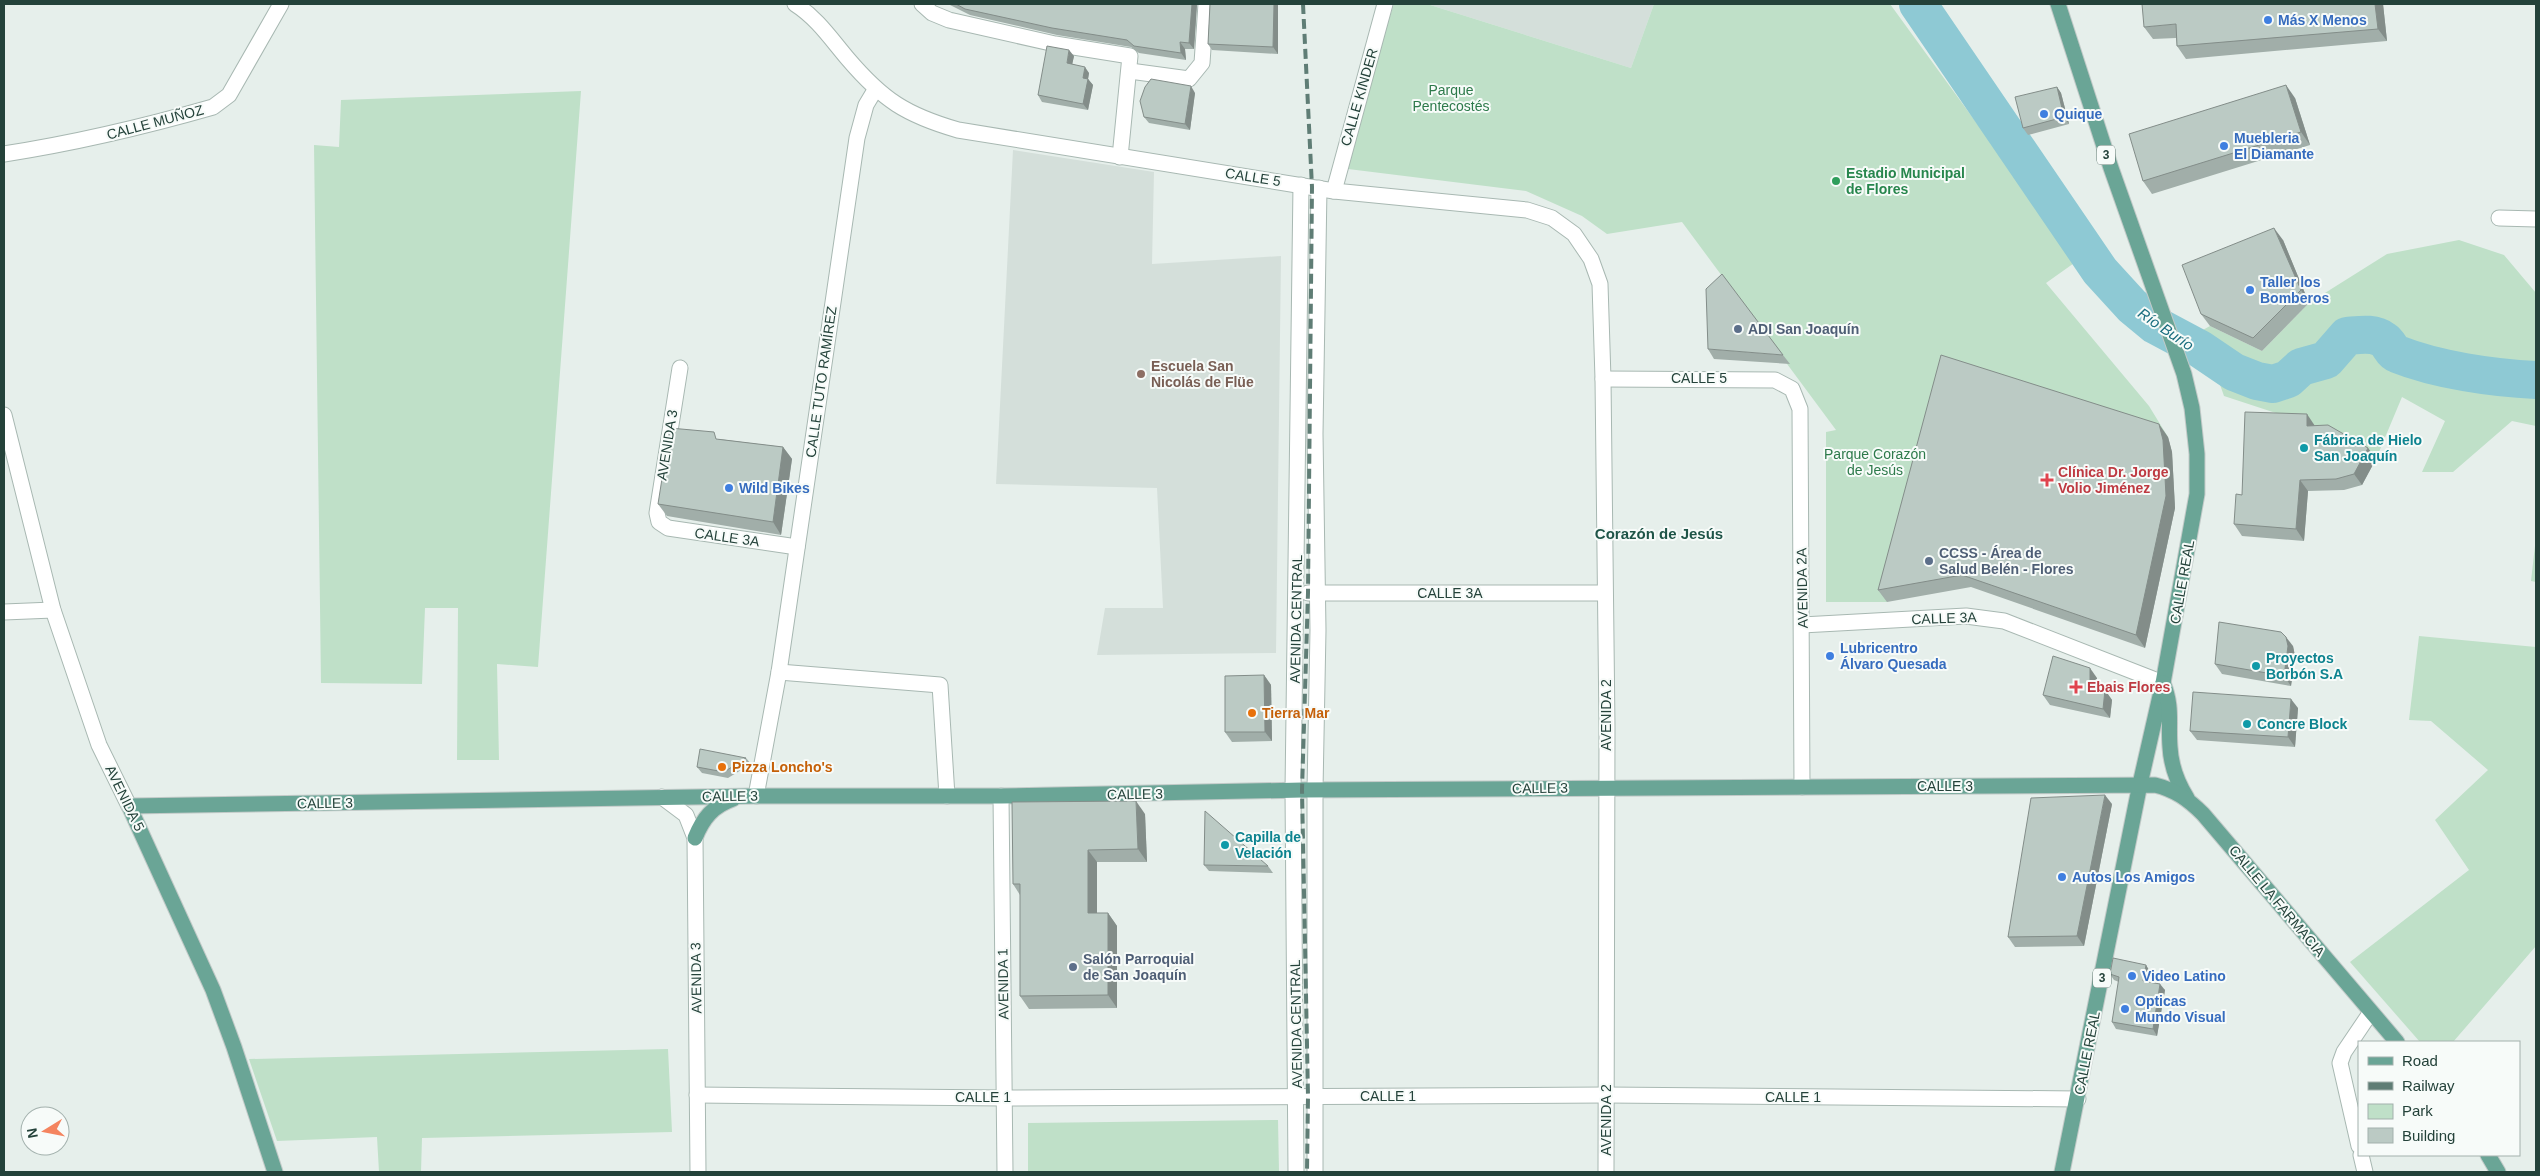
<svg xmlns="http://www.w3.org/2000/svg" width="2540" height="1176" font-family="Helvetica,sans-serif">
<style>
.built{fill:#d4dfda}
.green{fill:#bfe0c8}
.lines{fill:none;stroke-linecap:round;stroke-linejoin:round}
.river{stroke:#8ec9d4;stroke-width:38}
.minor-casing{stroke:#a8b8b2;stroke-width:17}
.major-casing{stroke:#c2cac8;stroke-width:17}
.minor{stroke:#fff;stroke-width:15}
.major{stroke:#6aa596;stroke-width:15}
.rail{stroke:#5f7d75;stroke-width:4;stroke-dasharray:10 5;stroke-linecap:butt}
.wall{fill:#a1aea9}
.shaded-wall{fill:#838d89}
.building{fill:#bbcac4;stroke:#838d89}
.shop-dot{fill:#3f7fe0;stroke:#f7fbf9;stroke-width:2}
.leisure-dot{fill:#2e9e5b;stroke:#f7fbf9;stroke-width:2}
.service-dot{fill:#5c6f8a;stroke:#f7fbf9;stroke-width:2}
.education-dot{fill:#8d6e63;stroke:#f7fbf9;stroke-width:2}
.culture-dot{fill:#0f9aa8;stroke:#f7fbf9;stroke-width:2}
.health-dot{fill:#e0444e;stroke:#f7fbf9;stroke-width:2}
.food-dot{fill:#e8710a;stroke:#f7fbf9;stroke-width:2}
.labels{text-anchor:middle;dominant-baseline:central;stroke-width:4;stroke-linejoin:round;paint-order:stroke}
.shield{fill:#f7fbf9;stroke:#637a73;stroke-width:1}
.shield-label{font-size:12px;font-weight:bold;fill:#24423a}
.shop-label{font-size:14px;font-weight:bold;fill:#366cbe;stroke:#f7fbf9;text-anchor:start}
.park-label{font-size:14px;fill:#2d7a4b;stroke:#f7fbf9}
.street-label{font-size:14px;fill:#24423a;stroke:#f7fbf9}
.leisure-label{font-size:14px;font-weight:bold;fill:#27864d;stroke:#f7fbf9;text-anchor:start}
.service-label{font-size:14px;font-weight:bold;fill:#4e5e75;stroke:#f7fbf9;text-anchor:start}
.education-label{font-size:14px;font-weight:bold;fill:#785e54;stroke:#f7fbf9;text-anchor:start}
.culture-label{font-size:14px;font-weight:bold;fill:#0d838f;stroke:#f7fbf9;text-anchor:start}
.health-label{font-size:14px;font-weight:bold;fill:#be3a42;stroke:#f7fbf9;text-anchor:start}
.food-label{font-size:14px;font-weight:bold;fill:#c56008;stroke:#f7fbf9;text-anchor:start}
.water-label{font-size:15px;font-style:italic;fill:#1c6f80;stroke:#f7fbf9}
.neighbourhood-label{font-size:15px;font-weight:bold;fill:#1f5548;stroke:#f7fbf9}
</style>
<rect width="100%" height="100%" fill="#e6efeb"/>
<g class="built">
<path d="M1427,4H1654L1631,68Z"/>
<path d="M1013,150L1154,172L1152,264L1281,256L1276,653L1097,655L1105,608H1163L1157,488L996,484Z"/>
</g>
<g class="green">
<path d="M1394,4H1427L1631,68L1654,4H1890L2077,261L2046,283L2149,406L2168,437L1950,368L1887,602H1826V432L1836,430L1682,222L1607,234L1582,216L1526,191L1340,168Z"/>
<path d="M581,91L538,667L497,664L499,760H457L458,608H425L422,684L321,683L314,145L339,147L341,100Z"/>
<path d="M2459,240L2504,255L2536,293V426L2512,421L2453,472H2422L2445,421L2402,397L2376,459L2315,426L2224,396L2201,331L2210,326L2262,351L2309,303L2387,254Z"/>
<path d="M2536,537V582L2531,581Z"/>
<path d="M2419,636L2536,647V946L2453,1042H2420L2350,962L2469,870L2435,820L2488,770L2431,721L2409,720Z"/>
<path d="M668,1049L672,1132L422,1138L421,1172H379L377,1137L277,1141L249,1059Z"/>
<path d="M1278,1120L1279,1172H1028V1123Z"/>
</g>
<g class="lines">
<path class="river" d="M1918,4L2100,271L2132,306L2155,325L2200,349L2234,372L2257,381L2273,384L2288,379L2301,367L2326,360L2347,336C2359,335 2374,332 2384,340C2390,344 2391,352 2397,354C2437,370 2493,378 2536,380"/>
<defs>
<g id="minor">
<path d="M795,4C817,18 831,39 848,59C883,100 906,115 958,130L1334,191L1527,210L1552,218L1574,234L1591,259L1600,284L1603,379L1607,727L1606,1172"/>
<path d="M922,4L932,13L949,20L1055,44L1130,56L1120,157"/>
<path d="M1130,71L1189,79L1202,63L1206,4"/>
<path d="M4,154C75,143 143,127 213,107L229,95L281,4"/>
<path d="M1334,191L1385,4"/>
<path d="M2499,218L2536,219"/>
<path d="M680,368L657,513L659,522L668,528L797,547"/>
<path d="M1603,379L1775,380L1792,389L1800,409L1802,787"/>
<path d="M4,415L53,610L99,745L129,806"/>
<path d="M1308,593H1604"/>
<path d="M4,612L53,610"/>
<path d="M1802,625L1966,616L2004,621L2163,683"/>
<path d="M779,672L940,685L947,796"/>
<path d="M756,796L779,672L857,138L866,105L875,90"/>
<path d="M1001,796L1005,1172"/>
<path d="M662,797L686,815L695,838L698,1172"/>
<path d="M697,1095L1004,1098L1606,1095L2078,1099"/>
<path d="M2359,1146L2340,1063L2344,1052L2371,1012"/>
<path d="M2361,1155L2365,1172"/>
<path d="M1296,1172L1293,790L1301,185"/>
<path d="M1315,1172V790L1318,630L1315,434L1319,188"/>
</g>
<g id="major">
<path d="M2058,4L2111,168L2184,374L2192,408L2197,454V494L2163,683L2140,784L2062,1172"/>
<path d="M2163,683C2173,707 2168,723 2170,747C2171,766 2177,782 2187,798"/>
<path d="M695,838C703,818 713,806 733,799"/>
<path d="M2488,1155L2498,1172"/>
<path d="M275,1172L234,1047L213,990L129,806L756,796H1001L1302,790L2155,785C2175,790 2188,799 2203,814L2397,1042"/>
</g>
</defs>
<use href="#minor" class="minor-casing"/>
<use href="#major" class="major-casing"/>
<use href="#minor" class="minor"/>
<use href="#major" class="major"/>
<path class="rail" d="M1303,4L1312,187L1308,593L1302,790L1308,1096L1307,1172"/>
</g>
<g class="wall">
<path d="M948,4H1197L1194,49H1185L1186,60L1139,53L1131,47L1057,35L970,15Z"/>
<path d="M1210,4H1278V54L1212,50L1208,44Z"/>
<path d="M2383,4L2387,41L2186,59L2177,46L2176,38L2153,39L2144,27Z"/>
<path d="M1074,56L1072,64L1089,73L1088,79L1093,85L1088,110L1042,102L1038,95Z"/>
<path d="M2057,87L2061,93L2069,124L2028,135L2023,128Z"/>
<path d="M1195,93L1190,130L1149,123L1144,117Z"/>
<path d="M2295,98L2310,145L2152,194L2143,181Z"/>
<path d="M2283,240L2309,303L2262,351L2210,326L2201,314Z"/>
<path d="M1708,349L1783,355L1790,364L1714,359Z"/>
<path d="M2315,426L2368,448L2376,459L2362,485L2344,490L2308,491L2304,541L2242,536L2234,524L2242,495Z"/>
<path d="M2168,437L2172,452L2175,508L2145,648L1971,587L1887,602L1878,590Z"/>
<path d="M719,439L783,447L792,459L781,535L667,516L658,504Z"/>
<path d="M2293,646L2295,656L2291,686L2222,674L2215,664Z"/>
<path d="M1264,675L1271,685L1272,741L1232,742L1225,732Z"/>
<path d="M2097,678V688L2105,690L2112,700L2110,718L2050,705L2043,695Z"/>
<path d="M2298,708L2295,747L2197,740L2190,731Z"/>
<path d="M746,758L751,764L728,778L702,773L697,767Z"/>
<path d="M2112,804L2084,946L2015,947L2008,937Z"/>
<path d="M1145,814L1147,862H1097V913H1108L1117,926V1008L1029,1009L1020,996V895L1013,884Z"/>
<path d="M1204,865L1268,866L1273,873L1209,871Z"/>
<path d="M2146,965L2150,972L2148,982L2165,990L2157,1036L2116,1029L2112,1022L2119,982L2114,980L2110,974Z"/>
</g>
<g class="shaded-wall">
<path d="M1192,4H1197L1194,49L1189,43Z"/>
<path d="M1274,4H1278V54L1273,47Z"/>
<path d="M2375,4H2383L2387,41L2378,29Z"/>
<path d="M1180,42L1185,49L1186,60L1181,53Z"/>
<path d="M1069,50L1074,56L1071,70L1067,63Z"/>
<path d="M1085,67L1089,73L1088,79L1093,85L1088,110L1083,104V78Z"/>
<path d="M2286,85L2295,98L2310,145L2301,132Z"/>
<path d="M1191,86L1195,93L1190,130L1185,124Z"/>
<path d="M2057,87L2061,93L2069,124L2064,117Z"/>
<path d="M2274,228L2283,240L2309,303L2301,290Z"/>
<path d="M2307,414L2315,426H2307Z"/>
<path d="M2159,424L2168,437L2172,452L2175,508L2145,648L2136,635Z"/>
<path d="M783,447L792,459L781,535L773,522Z"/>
<path d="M2368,448L2376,459L2362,485L2354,474Z"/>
<path d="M2300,480L2308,491L2304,541L2296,529Z"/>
<path d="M2286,637L2293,646L2295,656L2291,686L2284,676Z"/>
<path d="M2090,668L2097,678V697L2090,687Z"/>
<path d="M1264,675L1271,685L1272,741L1265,732Z"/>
<path d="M2105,690L2112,700L2110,718L2103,709Z"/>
<path d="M2291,699L2298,708L2295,747L2288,737Z"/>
<path d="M2105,795L2112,804L2084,946L2077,936Z"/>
<path d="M1136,801L1145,814L1147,862L1138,849Z"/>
<path d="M1088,850L1097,862V926L1088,913Z"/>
<path d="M1108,913L1117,926V1008L1108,995Z"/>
<path d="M2146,965L2150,972L2147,987L2143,981Z"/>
<path d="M2160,984L2165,990L2157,1036L2153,1029Z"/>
</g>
<g class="building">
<path d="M956,4H1192L1189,43L1180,42L1181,53L1134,46L1127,40L1052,28L965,9Z"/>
<path d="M1210,4H1274L1273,47L1208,44Z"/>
<path d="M2142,4H2375L2378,29L2177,46L2176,24L2144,27Z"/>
<path d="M1047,46L1069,50L1067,63L1085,67L1083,78L1088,79L1083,104L1038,95Z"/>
<path d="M1151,79L1191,86L1185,124L1144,117L1140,101L1145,87Z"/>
<path d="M2286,85L2301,132L2143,181L2129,134Z"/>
<path d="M2057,87L2064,117L2023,128L2015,97Z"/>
<path d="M2274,228L2301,290L2253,338L2201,314L2182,265Z"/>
<path d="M1722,274L1783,355L1708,349L1706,289Z"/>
<path d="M1941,355L2159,424L2163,440L2166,496L2136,635L1962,575L1878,590Z"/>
<path d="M2245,412L2307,414V426L2328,425L2368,448L2354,474L2336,479L2300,480L2296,529L2234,524L2236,494L2242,495Z"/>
<path d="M670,428L714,432L716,439L783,447L773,522L658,504Z"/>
<path d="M2219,622L2281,632L2286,637L2288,646L2284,676L2215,664Z"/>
<path d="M2053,656L2090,668V687L2105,690L2103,709L2043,695Z"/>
<path d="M1264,675L1265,732H1225V676Z"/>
<path d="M2193,692L2291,699L2288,737L2190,731Z"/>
<path d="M700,749L746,758L724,772L697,767Z"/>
<path d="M2105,795L2077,936L2008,937L2031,798Z"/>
<path d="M1136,801L1138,849L1088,850V913H1108V995L1020,996V884H1013L1012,802Z"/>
<path d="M1205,811L1268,866L1204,865Z"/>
<path d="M2113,958L2146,965L2143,981L2160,984L2153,1029L2112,1022L2119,977L2110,974Z"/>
</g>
<g class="shop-dot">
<circle cx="2268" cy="20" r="5"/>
<circle cx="2044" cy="114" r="5"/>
<circle cx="2224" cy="146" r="5"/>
<circle cx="2250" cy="290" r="5"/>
<circle cx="729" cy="488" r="5"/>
<circle cx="1830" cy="656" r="5"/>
<circle cx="2062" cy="877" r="5"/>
<circle cx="2132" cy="976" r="5"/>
<circle cx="2125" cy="1009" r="5"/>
</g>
<circle class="leisure-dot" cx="1836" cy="181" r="5"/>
<g class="service-dot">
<circle cx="1738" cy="329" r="5"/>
<circle cx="1929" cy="561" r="5"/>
<circle cx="1073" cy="967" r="5"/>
</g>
<circle class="education-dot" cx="1141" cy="374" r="5"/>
<g class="culture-dot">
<circle cx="2304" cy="448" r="5"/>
<circle cx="2256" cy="666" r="5"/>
<circle cx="2247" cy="724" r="5"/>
<circle cx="1225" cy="845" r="5"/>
</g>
<g class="health-dot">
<path d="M2044.5 472.5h5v5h5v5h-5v5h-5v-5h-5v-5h5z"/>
<path d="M2073.5 679.5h5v5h5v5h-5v5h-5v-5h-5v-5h5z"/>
</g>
<g class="food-dot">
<circle cx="1252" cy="713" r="5"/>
<circle cx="722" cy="767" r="5"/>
</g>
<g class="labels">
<g class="shield">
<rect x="2097" y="145.5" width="18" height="19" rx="4"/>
<rect x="2093" y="968.5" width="18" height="19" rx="4"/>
</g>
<g class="shield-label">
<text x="2106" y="155">3</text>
<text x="2102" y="978">3</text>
</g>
<g class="shop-label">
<text x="2278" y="20">Más X Menos</text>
<text x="2054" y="114">Quique</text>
<text x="2234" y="138">Muebleria<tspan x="2234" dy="16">El Diamante</tspan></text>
<text x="2260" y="282">Taller los<tspan x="2260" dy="16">Bomberos</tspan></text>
<text x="739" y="488">Wild Bikes</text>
<text x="1840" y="648">Lubricentro<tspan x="1840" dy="16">Álvaro Quesada</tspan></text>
<text x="2072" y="877">Autos Los Amigos</text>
<text x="2142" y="976">Video Latino</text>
<text x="2135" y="1001">Opticas<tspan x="2135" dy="16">Mundo Visual</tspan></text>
</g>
<g class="park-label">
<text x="1451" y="90">Parque<tspan x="1451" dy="16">Pentecostés</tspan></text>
<text x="1875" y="454">Parque Corazón<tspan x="1875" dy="16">de Jesús</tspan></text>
</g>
<g class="street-label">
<text transform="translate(1359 97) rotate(-74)">CALLE KINDER</text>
<text transform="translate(155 122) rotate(-15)">CALLE MUÑOZ</text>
<text transform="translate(1253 177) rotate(9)">CALLE 5</text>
<text x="1699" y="378">CALLE 5</text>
<text transform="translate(821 382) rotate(-82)">CALLE TUTO RAMÍREZ</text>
<text transform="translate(667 445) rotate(-81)">AVENIDA 3</text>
<text transform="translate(727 537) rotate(8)">CALLE 3A</text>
<text transform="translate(2182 582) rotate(-80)">CALLE REAL</text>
<text transform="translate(1802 588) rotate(-91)">AVENIDA 2A</text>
<text x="1450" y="593">CALLE 3A</text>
<text transform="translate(1944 618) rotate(-2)">CALLE 3A</text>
<text transform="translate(1296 619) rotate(-89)">AVENIDA CENTRAL</text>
<text transform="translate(1606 715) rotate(-90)">AVENIDA 2</text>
<text x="1945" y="786">CALLE 3</text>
<text transform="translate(1540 788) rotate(-1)">CALLE 3</text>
<text transform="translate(1135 794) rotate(-1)">CALLE 3</text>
<text transform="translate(730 796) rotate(-1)">CALLE 3</text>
<text transform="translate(125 798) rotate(64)">AVENIDA 5</text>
<text transform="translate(325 803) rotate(-1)">CALLE 3</text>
<text transform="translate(2277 901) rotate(50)">CALLE LA FARMACIA</text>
<text transform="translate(696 978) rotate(-91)">AVENIDA 3</text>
<text transform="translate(1003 984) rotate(-91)">AVENIDA 1</text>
<text transform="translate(1296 1024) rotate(-91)">AVENIDA CENTRAL</text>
<text transform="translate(2087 1053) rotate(-79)">CALLE REAL</text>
<text x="1388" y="1096">CALLE 1</text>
<text x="983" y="1097">CALLE 1</text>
<text x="1793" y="1097">CALLE 1</text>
<text transform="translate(1606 1120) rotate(-90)">AVENIDA 2</text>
</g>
<g class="leisure-label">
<text x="1846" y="173">Estadio Municipal<tspan x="1846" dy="16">de Flores</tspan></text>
</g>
<g class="service-label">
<text x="1748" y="329">ADI San Joaquín</text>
<text x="1939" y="553">CCSS - Área de<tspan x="1939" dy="16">Salud Belén - Flores</tspan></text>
<text x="1083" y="959">Salón Parroquial<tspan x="1083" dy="16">de San Joaquín</tspan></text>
</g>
<g class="education-label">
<text x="1151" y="366">Escuela San<tspan x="1151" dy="16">Nicolás de Flüe</tspan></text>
</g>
<g class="culture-label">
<text x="2314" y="440">Fábrica de Hielo<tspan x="2314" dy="16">San Joaquín</tspan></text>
<text x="2266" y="658">Proyectos<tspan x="2266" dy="16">Borbón S.A</tspan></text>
<text x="2257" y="724">Concre Block</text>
<text x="1235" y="837">Capilla de<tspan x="1235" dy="16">Velación</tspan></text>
</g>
<g class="health-label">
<text x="2058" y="472">Clínica Dr. Jorge<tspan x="2058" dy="16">Volio Jiménez</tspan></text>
<text x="2087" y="687">Ebais Flores</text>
</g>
<g class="food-label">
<text x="1262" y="713">Tierra Mar</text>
<text x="732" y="767">Pizza Loncho's</text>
</g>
<g class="water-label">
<text transform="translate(2166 329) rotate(34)">Río Burío</text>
</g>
<g class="neighbourhood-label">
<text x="1659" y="533">Corazón de Jesús</text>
</g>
</g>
<rect width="2540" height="1176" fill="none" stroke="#24423a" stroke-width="10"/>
<rect x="2358" y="1041" width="162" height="115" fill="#f7fbf9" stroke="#a3b1ad"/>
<rect x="2368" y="1057" width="25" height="8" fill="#6aa596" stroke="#a3b1ad"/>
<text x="2402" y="1066" font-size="15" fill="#24423a">Road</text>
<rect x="2368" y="1082" width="25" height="8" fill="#5f7d75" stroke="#a3b1ad"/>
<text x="2402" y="1091" font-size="15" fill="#24423a">Railway</text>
<rect x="2368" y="1104" width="25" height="15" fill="#bfe0c8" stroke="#a3b1ad"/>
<text x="2402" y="1116" font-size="15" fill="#24423a">Park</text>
<rect x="2368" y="1128" width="25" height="15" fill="#bbcac4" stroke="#a3b1ad"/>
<text x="2402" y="1141" font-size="15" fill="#24423a">Building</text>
<g transform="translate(45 1131) rotate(260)"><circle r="24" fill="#f7fbf9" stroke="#a3b1ad"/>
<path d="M0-4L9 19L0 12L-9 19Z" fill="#f4845f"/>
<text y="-8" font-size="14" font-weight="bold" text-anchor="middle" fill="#24423a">N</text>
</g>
</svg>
